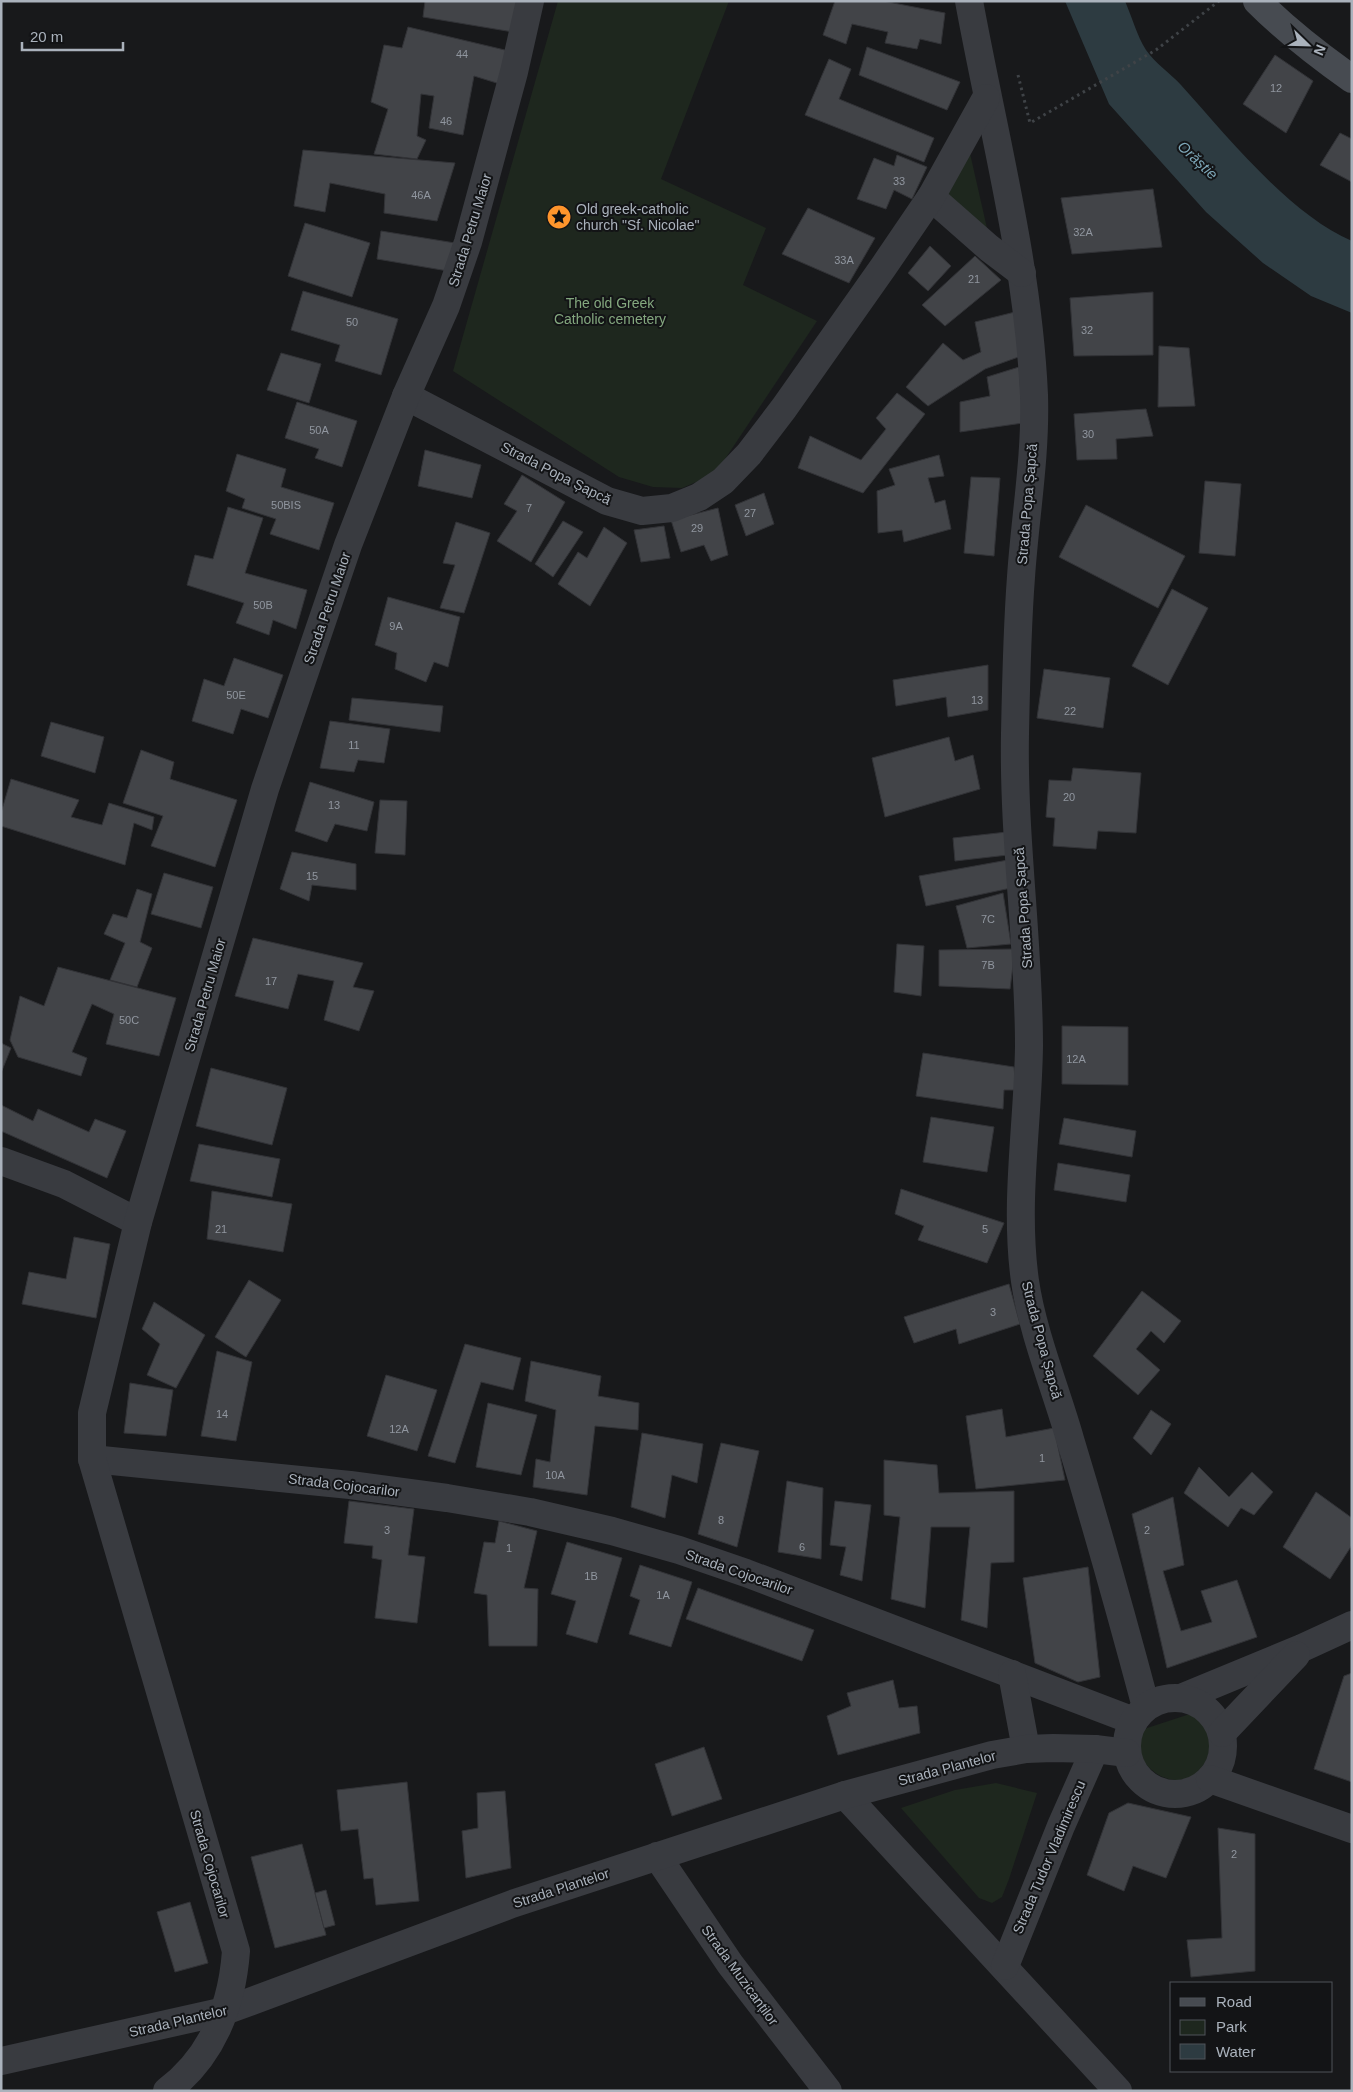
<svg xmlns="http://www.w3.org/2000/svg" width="1353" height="2092" font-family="Arial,sans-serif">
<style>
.green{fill:#1e271e}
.water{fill:#2d3b41}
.building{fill:#424448;stroke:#323337}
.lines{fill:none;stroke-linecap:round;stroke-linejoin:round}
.path{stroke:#3f4347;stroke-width:3;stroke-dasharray:2.5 4;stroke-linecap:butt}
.street{stroke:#393b40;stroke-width:28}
.secondary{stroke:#474b51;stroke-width:28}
.labels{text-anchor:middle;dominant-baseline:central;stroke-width:4;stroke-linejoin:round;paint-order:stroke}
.number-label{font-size:11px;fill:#90969f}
.poi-label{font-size:14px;fill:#aab2bc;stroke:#131416;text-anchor:start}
.street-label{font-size:14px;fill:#aab2bc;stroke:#131416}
.park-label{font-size:14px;fill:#84a87f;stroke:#131416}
.water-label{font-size:15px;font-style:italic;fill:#7ea8b9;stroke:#131416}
</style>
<rect width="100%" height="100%" fill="#18191b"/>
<g class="green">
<path d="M558,1H729L661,179L766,228L743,285L817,321L715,474L682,488L653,487L619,477L453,371Z"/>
<path d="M969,149L989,237L942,194Z"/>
<path d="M1193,1713C1198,1718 1205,1724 1208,1731C1216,1750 1202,1779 1179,1780C1162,1781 1145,1768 1140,1753C1138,1746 1141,1737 1141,1730Z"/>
<path d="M996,1783L1037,1793L1009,1879L1002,1897L992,1903L979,1898L901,1808L955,1790Z"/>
</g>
<path class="water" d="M1065,1H1125C1132,17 1137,36 1146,50C1155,63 1171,74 1181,85C1227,136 1289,214 1352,241V313L1311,296L1263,263L1206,212L1109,104Z"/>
<g class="building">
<path d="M425,1H517L513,32L423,17Z"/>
<path d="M835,1H883L945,13L941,44L920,39L917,49L885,43L888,32L852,24L846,44L823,35Z"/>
<path d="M408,27L509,51L500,84L474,76L463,135L429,128L434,96L421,94L417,136L426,140L417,159L374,154L388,109L371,102L384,45L402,48Z"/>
<path d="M867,47L960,82L947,110L859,75Z"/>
<path d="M1275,55L1313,81L1286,133L1243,104Z"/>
<path d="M829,59L851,69L839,99L934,138L924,162L805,115Z"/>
<path d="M1340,133L1352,139V182L1320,165Z"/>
<path d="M303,150L455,163L437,221L384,213L385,194L330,183L325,212L294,206Z"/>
<path d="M897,155L927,167L912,199L894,190L886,209L857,199L874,158L894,166Z"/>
<path d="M1153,189L1162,247L1072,254L1061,198Z"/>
<path d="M808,208L875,238L849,283L782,254Z"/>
<path d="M305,223L370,243L352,297L288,276Z"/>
<path d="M381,231L455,243L448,271L377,259Z"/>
<path d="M930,246L951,266L928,291L908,273Z"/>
<path d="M975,256L1001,280L945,326L922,305Z"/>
<path d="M303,291L398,319L381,375L335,361L340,345L291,330Z"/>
<path d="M1153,292V355L1074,356L1070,298Z"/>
<path d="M1019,311L1024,355L985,369L928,406L906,387L943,343L963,360L981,352L975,322Z"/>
<path d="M1159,346L1189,348L1195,406L1158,407Z"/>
<path d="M281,353L321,364L309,403L267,390Z"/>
<path d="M1019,367L1023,423L960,432V402L990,396L987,377Z"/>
<path d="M897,393L925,414L863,493L798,468L810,436L861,460L886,429L876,418Z"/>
<path d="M297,402L357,421L342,467L315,458L319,449L285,438Z"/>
<path d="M1146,409L1153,436L1116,439L1117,459L1077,460L1074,414Z"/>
<path d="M425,450L481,465L472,498L418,486Z"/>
<path d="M237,454L286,469L281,487L334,503L319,550L270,534L276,519L242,508L245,499L226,491Z"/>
<path d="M939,455L944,476L928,478L935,503L945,500L951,529L904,542L902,530L878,533L877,491L895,485L889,469Z"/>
<path d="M522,475L565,502L531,562L497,541L517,511L504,504Z"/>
<path d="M971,477L1000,478L994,556L964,553Z"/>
<path d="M1205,481L1241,484L1235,556L1199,553Z"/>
<path d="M764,493L774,524L746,536L735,505Z"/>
<path d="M1086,505L1185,556L1158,608L1059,557Z"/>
<path d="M228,507L263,518L245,573L307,590L296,629L273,620L269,635L236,623L244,603L187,585L195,555L213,559Z"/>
<path d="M718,508L728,555L711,561L704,545L681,552L671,520Z"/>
<path d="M563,521L583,532L553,577L535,564Z"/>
<path d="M456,522L490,533L464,613L440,608L455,565L443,563Z"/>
<path d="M664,526L670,558L641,562L634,530Z"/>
<path d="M604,527L627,543L590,606L558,584L578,552L587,558Z"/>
<path d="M1172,589L1208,608L1168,685L1132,666Z"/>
<path d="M388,597L460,617L448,667L434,662L426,682L395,669L397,653L375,645Z"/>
<path d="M234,658L283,675L268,718L241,709L233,734L192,721L204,679L224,686Z"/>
<path d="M988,665V710L948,717L946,697L896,706L893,680Z"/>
<path d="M1044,669L1110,678L1103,728L1037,718Z"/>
<path d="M352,698L443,706L440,732L349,720Z"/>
<path d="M330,721L390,729L384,763L358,760L354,772L320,768Z"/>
<path d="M51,722L104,737L95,773L41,756Z"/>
<path d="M949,737L955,761L973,755L980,789L885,817L872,758Z"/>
<path d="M141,750L174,762L170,779L237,800L215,867L151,846L163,816L123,803Z"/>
<path d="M1073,768L1141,773L1136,833L1098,831L1096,849L1053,846L1055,818L1046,817L1049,780L1071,781Z"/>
<path d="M11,779L79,800L71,817L102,825L109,803L154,817L152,830L134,823L125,865L1,826V813Z"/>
<path d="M310,782L374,802L367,831L335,824L327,842L295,831Z"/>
<path d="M380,800L407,801L405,855L375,853Z"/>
<path d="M1007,832L1008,855L955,861L953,838Z"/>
<path d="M292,852L356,864V890L312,885L309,901L280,889Z"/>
<path d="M1008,860L1011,888L926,906L919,876Z"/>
<path d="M164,873L213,887L201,928L151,914Z"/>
<path d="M137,889L152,894L140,942L152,948L137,987L110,980L125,943L104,934L113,914L127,918Z"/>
<path d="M1003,893L1011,944L967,948L956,906Z"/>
<path d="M253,938L363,963L353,987L374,991L359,1031L324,1020L334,981L298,974L288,1009L235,996Z"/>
<path d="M897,944L924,946L921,996L894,992Z"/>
<path d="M1015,949L1010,989L939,986V950Z"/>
<path d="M58,967L176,998L159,1056L106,1044L114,1014L92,1004L72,1052L87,1058L81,1076L18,1057L10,1040L20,996L44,1006Z"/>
<path d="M1062,1026L1128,1027V1085L1062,1084Z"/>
<path d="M1,1043L11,1048L1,1073Z"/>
<path d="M923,1053L1014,1067L1016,1090H1004L1003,1109L916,1096Z"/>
<path d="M211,1068L287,1088L272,1145L196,1126Z"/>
<path d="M1,1105L33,1121L38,1109L89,1132L95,1119L126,1131L107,1178L1,1131Z"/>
<path d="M931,1117L994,1127L987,1172L923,1162Z"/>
<path d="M1064,1118L1136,1131L1132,1157L1059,1144Z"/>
<path d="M199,1144L280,1159L272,1197L190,1181Z"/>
<path d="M1058,1163L1130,1175L1126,1202L1054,1190Z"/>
<path d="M901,1189L1004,1223L987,1263L918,1240L924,1226L895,1214Z"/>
<path d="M212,1191L292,1204L283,1252L207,1239Z"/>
<path d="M74,1237L110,1244L96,1318L22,1304L29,1272L66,1279Z"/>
<path d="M249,1280L281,1300L246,1357L215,1337Z"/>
<path d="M1009,1284L1020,1324L959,1344L956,1329L914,1343L904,1317Z"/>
<path d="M1142,1291L1181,1321L1164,1343L1151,1331L1136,1349L1160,1370L1138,1395L1093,1356Z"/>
<path d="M154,1302L205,1335L176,1388L147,1375L160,1344L142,1329Z"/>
<path d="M465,1344L521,1358L513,1390L481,1382L455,1463L428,1456Z"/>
<path d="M217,1351L252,1362L236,1441L201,1436Z"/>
<path d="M531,1361L601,1376L598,1396L639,1403L638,1430L595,1426L587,1495L533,1487L536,1459L550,1462L556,1410L525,1401Z"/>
<path d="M386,1375L437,1390L417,1451L367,1436Z"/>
<path d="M130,1383L173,1390L166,1436L124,1433Z"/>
<path d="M488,1403L537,1415L521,1475L476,1467Z"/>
<path d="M1002,1409L1006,1437L1054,1428L1065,1480L976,1489L966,1416Z"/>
<path d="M1151,1410L1171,1424L1151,1455L1133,1438Z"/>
<path d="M642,1433L703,1444L697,1483L672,1475L665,1518L631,1507Z"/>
<path d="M721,1443L759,1451L737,1547L698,1534Z"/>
<path d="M884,1460L937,1465L939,1493L1014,1491V1562L991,1563L987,1628L961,1620L970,1527H931L925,1608L891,1599L900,1517L884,1515Z"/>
<path d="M1199,1467L1229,1497L1252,1472L1273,1492L1254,1515L1241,1508L1228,1527L1184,1493Z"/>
<path d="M787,1481L823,1488L821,1559L778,1552Z"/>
<path d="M1316,1492L1352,1518V1545L1330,1579L1283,1547Z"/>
<path d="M1173,1497L1184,1565L1163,1571L1181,1631L1212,1622L1201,1591L1237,1580L1257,1637L1167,1668L1132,1514Z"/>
<path d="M349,1501L414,1509L408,1555L425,1557L417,1623L375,1618L382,1560L372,1558L373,1546L344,1543Z"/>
<path d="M835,1501L871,1505L862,1581L840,1575L846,1547L830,1545Z"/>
<path d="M499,1521L537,1531L524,1588L538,1589L537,1646H489L487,1595L474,1593L484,1542L495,1543Z"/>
<path d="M567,1542L622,1558L597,1643L566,1634L576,1601L551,1594Z"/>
<path d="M640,1565L692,1582L671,1647L629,1634L640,1600L630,1596Z"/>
<path d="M1088,1567L1100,1677L1078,1682L1035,1663L1023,1578Z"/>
<path d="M698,1588L814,1630L802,1661L686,1619Z"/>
<path d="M1352,1673V1782L1314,1769L1344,1676Z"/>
<path d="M893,1680L899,1708L917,1706L920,1733L838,1755L827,1716L851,1706L847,1693Z"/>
<path d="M704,1747L722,1799L672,1816L655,1764Z"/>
<path d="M407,1782L419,1901L376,1905L373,1878L364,1879L358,1829L341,1831L337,1790Z"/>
<path d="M505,1791L511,1868L466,1878L462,1831L478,1828L477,1793Z"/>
<path d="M1128,1803L1191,1817L1166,1878L1133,1866L1124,1891L1087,1875L1109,1813Z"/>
<path d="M1218,1828L1255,1834V1971L1191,1977L1187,1940L1222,1938Z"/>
<path d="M302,1844L326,1935L275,1948L251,1857Z"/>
<path d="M326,1890L335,1925L324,1928L315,1893Z"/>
<path d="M190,1902L208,1963L175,1972L157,1912Z"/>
</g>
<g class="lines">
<path class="path" d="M1018,75L1030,123L1156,50L1219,1"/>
<g class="street">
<path d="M969,1C993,132 1028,262 1034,395C1036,456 1025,517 1021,577C1017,629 1016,682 1015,734C1013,838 1029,942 1029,1046C1028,1124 1014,1203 1025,1281C1032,1331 1056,1390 1070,1439C1097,1528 1122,1617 1146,1707"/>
<path d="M931,197L989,248L1022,273"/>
<path d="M406,396L607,501L642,511L672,508L699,497L723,481L749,454L784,408L884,266L931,197L986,98"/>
<path d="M1,1161L64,1184L138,1222"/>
<path d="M92,1459L350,1485L447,1498L530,1512L612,1531L679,1550L746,1573L1134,1721"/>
<path d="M1012,1674L1026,1749"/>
<path d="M1181,1698L1302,1648L1352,1625"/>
<circle cx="1175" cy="1746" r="48"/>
<path d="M1222,1733L1296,1655"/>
<path d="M1210,1779L1352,1829"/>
<path d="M845,1795L1118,2091"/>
<path d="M657,1856L730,1964L828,2091"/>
<path d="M1005,1966L1061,1826L1095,1749"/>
<path d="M1,2061L225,2011L512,1904L845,1795L992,1755L1026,1749L1053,1748L1095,1749L1127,1753"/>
<path d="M167,2091C212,2057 232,2006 236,1951L92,1459V1413L138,1222L265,789L348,545L406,396L446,306L468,242L514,72L530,1"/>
</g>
<path class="secondary" d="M1257,1C1286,30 1318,55 1352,79"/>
</g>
<defs>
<symbol id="sight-disc" viewBox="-11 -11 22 22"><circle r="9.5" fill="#ff952c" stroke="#131416"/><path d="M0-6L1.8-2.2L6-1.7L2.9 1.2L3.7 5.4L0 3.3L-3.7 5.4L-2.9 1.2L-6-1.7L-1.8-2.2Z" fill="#111"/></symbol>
</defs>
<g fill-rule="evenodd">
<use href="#sight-disc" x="545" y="203" width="28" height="28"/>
</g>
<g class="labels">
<g class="number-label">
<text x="462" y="54">44</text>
<text x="1276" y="88">12</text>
<text x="446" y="121">46</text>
<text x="899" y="181">33</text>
<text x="421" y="195">46A</text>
<text x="1083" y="232">32A</text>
<text x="844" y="260">33A</text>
<text x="974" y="279">21</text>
<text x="352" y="322">50</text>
<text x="1087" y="330">32</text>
<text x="319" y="430">50A</text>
<text x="1088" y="434">30</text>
<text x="286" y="505">50BIS</text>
<text x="529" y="508">7</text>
<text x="750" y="513">27</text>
<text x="697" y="528">29</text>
<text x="263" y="605">50B</text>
<text x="396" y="626">9A</text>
<text x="236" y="695">50E</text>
<text x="977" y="700">13</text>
<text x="1070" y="711">22</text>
<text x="354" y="745">11</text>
<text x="1069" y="797">20</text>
<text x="334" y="805">13</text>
<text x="312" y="876">15</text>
<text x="988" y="919">7C</text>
<text x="988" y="965">7B</text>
<text x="271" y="981">17</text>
<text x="129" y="1020">50C</text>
<text x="1076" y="1059">12A</text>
<text x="221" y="1229">21</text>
<text x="985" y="1229">5</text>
<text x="993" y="1312">3</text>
<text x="222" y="1414">14</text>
<text x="399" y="1429">12A</text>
<text x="1042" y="1458">1</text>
<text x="555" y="1475">10A</text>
<text x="721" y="1520">8</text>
<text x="387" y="1530">3</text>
<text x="1147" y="1530">2</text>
<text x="802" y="1547">6</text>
<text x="509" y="1548">1</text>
<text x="591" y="1576">1B</text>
<text x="663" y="1595">1A</text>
<text x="1234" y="1854">2</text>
</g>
<g class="poi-label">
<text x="576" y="209">Old greek-catholic<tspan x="576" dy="16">church "Sf. Nicolae"</tspan></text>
</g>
<g class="street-label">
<text transform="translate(470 230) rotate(-73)">Strada Petru Maior</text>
<text transform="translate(556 473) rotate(27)">Strada Popa Șapcă</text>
<text transform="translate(1027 504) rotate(-85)">Strada Popa Șapcă</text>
<text transform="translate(327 608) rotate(-71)">Strada Petru Maior</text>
<text transform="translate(1023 908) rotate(-94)">Strada Popa Șapcă</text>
<text transform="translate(205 995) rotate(-74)">Strada Petru Maior</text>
<text transform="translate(1042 1340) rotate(75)">Strada Popa Șapcă</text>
<text transform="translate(344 1485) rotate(7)">Strada Cojocarilor</text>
<text transform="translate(739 1572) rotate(19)">Strada Cojocarilor</text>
<text transform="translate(947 1768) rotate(-15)">Strada Plantelor</text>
<text transform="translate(1049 1857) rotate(-67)">Strada Tudor Vladimirescu</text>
<text transform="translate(210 1864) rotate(74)">Strada Cojocarilor</text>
<text transform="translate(561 1888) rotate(-18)">Strada Plantelor</text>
<text transform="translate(740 1975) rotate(54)">Strada Muzicanților</text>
<text transform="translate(178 2021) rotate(-13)">Strada Plantelor</text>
</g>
<g class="park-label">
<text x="610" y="303">The old Greek<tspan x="610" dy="16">Catholic cemetery</tspan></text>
</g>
<g class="water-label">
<text transform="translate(1198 160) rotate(43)">Orăștie</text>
</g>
</g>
<rect width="1353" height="2092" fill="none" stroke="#aab2bc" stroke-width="5"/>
<rect x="1170" y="1982" width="162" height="90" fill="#131416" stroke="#4f5358"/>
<rect x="1180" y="1998" width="25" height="8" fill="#474b51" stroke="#4f5358"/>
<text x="1216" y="2007" font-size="15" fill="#aab2bc">Road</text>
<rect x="1180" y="2020" width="25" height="15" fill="#1e271e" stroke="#4f5358"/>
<text x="1216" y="2032" font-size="15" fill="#aab2bc">Park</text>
<rect x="1180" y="2044" width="25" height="15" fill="#2d3b41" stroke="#4f5358"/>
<text x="1216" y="2057" font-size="15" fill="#aab2bc">Water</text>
<g transform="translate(1308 45) rotate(113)" stroke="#131416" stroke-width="4" paint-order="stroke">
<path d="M0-4L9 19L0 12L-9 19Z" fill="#aab2bc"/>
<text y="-8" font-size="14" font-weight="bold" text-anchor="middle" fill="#aab2bc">N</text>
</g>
<path d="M22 42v8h101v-8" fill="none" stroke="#aab2bc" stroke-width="2.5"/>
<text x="30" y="42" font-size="15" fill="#aab2bc" stroke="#131416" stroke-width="4" paint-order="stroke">20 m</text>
</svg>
